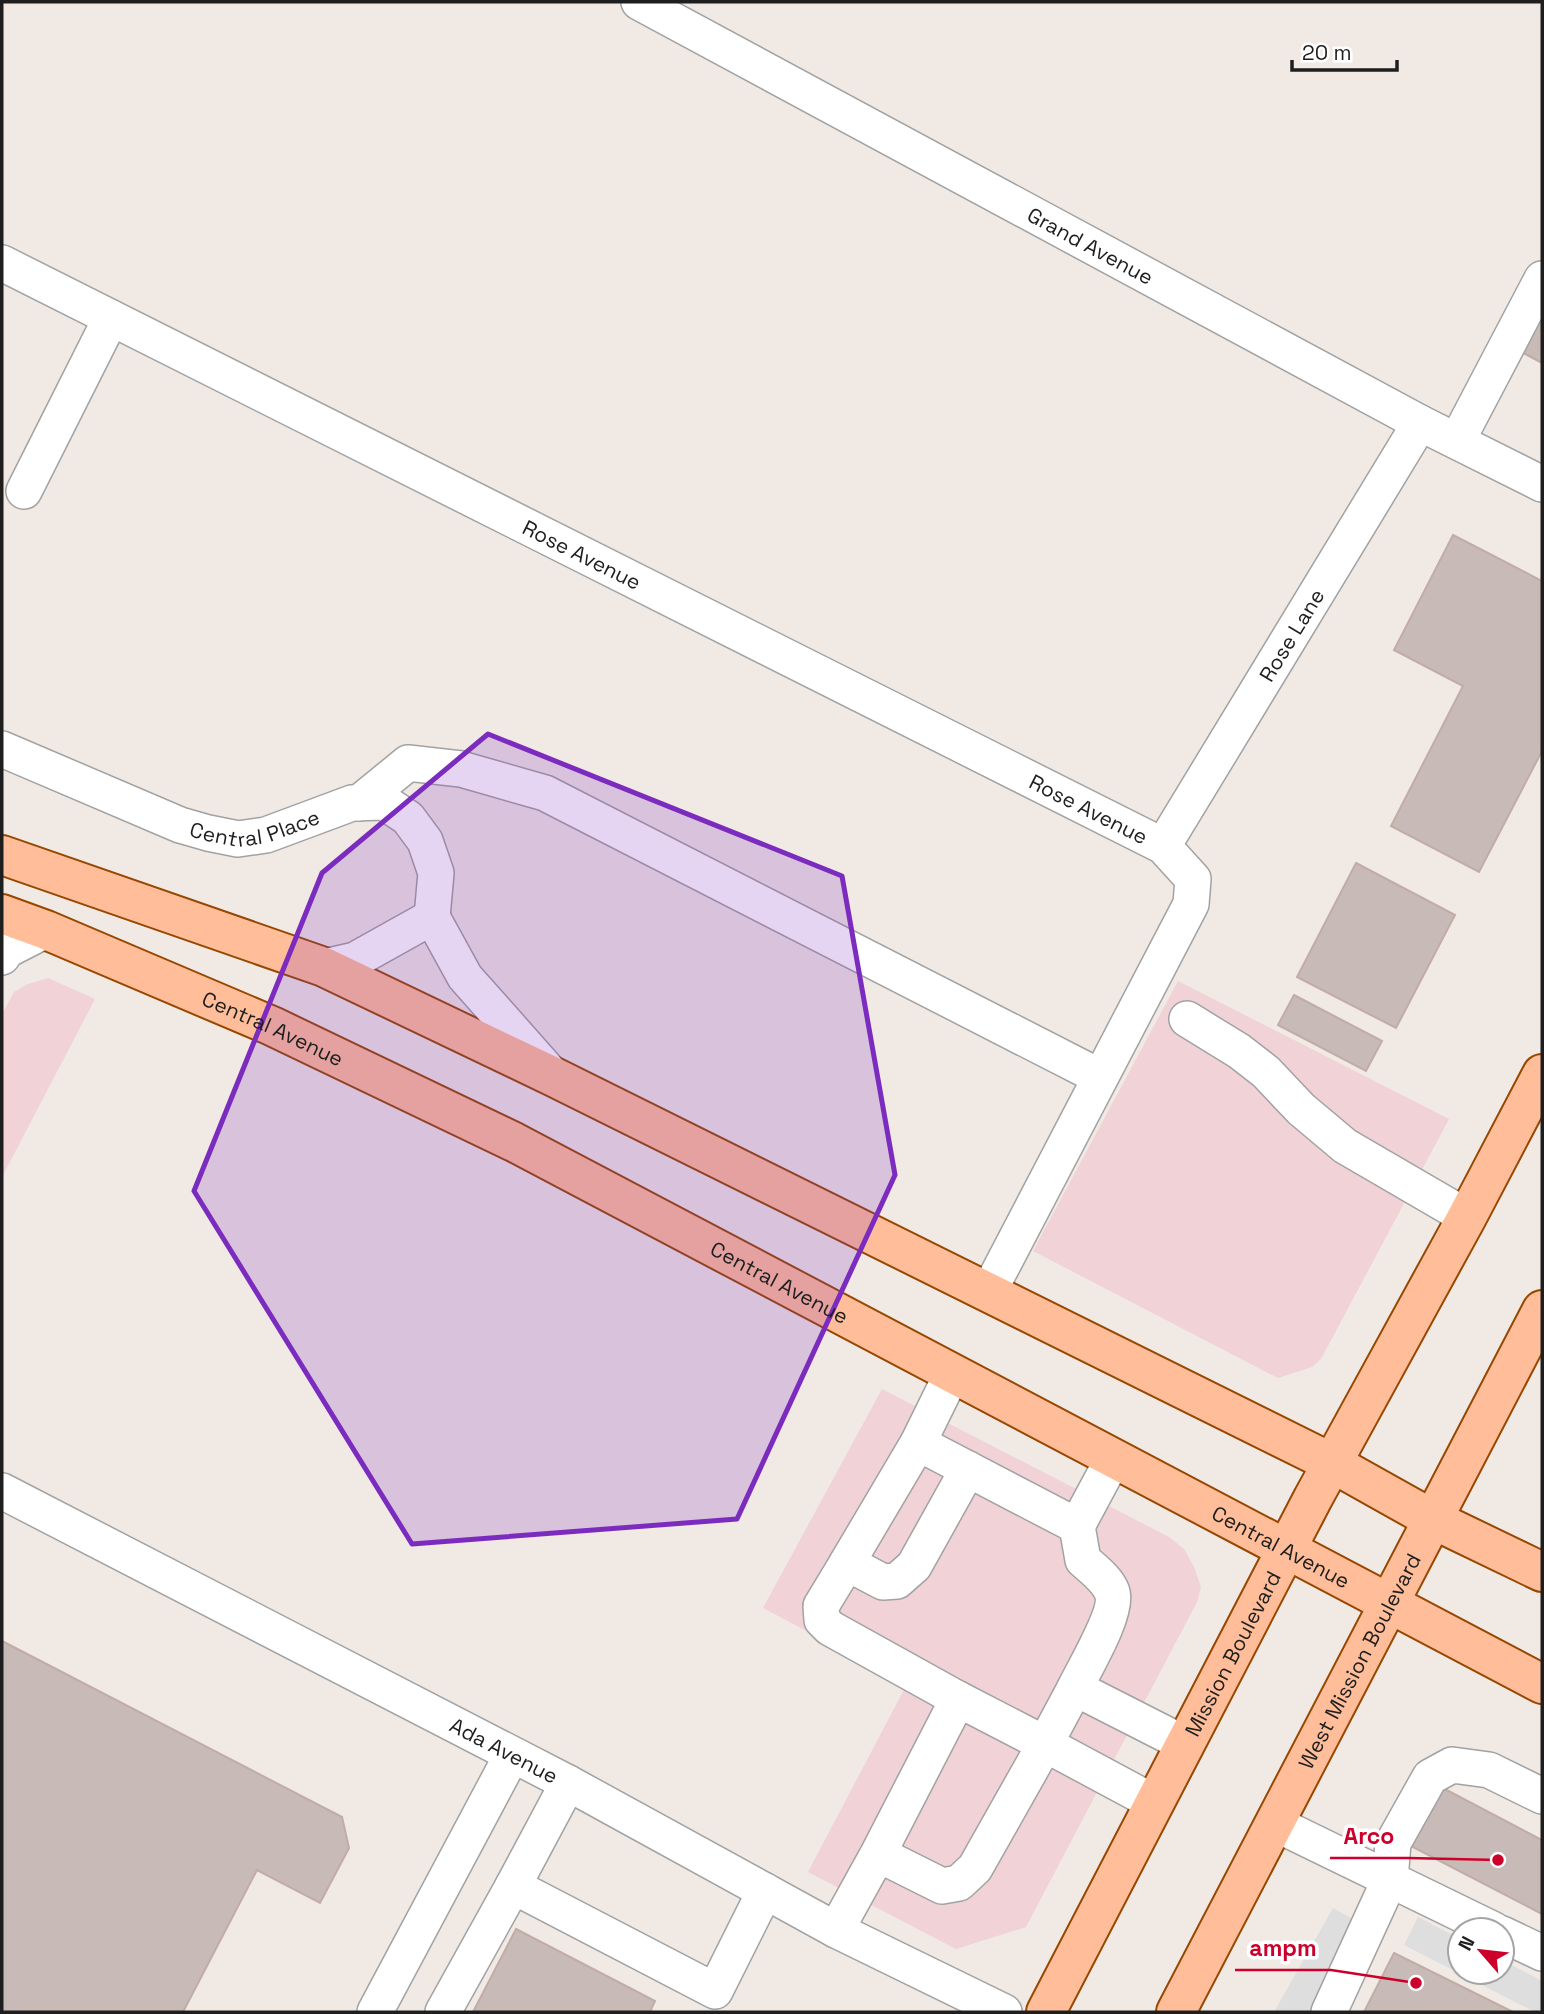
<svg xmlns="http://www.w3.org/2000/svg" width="1544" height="2014" font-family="'Space Grotesk',sans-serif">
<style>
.commercial{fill:#f1d2d7}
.parking{fill:#dedede}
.building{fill:#c7bab7;stroke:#c2aca6;stroke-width:2}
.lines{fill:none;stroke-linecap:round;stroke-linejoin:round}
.minor-casing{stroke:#a2a2a2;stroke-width:38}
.major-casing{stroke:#984700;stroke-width:42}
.minor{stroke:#fff;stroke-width:35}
.major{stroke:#ffbe99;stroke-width:38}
.marked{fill:#7b2cbf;fill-opacity:0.2;stroke:#7b2cbf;stroke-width:5;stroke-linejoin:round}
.labels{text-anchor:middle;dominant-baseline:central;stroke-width:7;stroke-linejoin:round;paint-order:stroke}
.street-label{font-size:21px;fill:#1e1e1e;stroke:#fff}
.leader{fill:none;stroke:#cc002a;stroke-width:2.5}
.callout-dot{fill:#cc002a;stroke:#fff;stroke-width:2.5}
.callout-label{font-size:23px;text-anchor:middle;font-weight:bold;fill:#cc002a;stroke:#fff;stroke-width:7;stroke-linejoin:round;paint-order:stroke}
</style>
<rect width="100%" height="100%" fill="#f0e9e4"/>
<g class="commercial">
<path d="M48,978L95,999L2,1177V1014L14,992L28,984Z"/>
<path d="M1178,981L1449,1119L1321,1359L1312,1367L1278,1378L1033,1251Z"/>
<path d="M882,1389L1169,1537L1184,1549L1194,1567L1201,1587L1197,1602L1026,1927L956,1949L808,1872L907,1684L763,1608Z"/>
</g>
<g class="parking">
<path d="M1333,1908L1360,1923L1310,2012H1274Z"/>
<path d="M1418,1917L1460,1939V1972H1502V1960L1542,1981V2012H1535L1404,1945Z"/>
</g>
<g class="building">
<path d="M1542,304V363L1518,350Z"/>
<path d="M1453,535L1542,581V751L1479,872L1391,826L1463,686L1394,650Z"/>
<path d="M1356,863L1455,915L1396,1028L1297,977Z"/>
<path d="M1294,995L1382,1041L1366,1071L1278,1025Z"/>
<path d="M2,1641L342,1817L349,1848L320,1903L257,1870L183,2012H2Z"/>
<path d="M1439,1786L1542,1840V1914L1409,1845Z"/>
<path d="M516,1929L655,2001L650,2012H473Z"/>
<path d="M1394,1953L1513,2012H1364Z"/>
</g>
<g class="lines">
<defs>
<g id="minor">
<path id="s1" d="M639,2L1420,423L1542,484"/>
<path id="s2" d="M2,263L1163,846L1193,879L1191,904L988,1293"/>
<path d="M1457,441L1542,279"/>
<path d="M24,491L111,318"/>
<path id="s3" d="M2,749L180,825L208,833L238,839L266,835L352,803L384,802L408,818L425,841L436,873L432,917"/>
<path d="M359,803L408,763L461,769L545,793L1100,1077"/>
<path id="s4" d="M1163,846L1420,423"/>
<path d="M432,917L465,977L552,1075"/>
<path d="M2,957L7,950L46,930"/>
<path d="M324,967L355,960L432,917"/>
<path d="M1187,1019L1239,1051L1266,1072L1301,1109L1345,1146L1467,1217"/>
<path d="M952,1374L918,1443L847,1563L883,1582L897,1581L914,1566L968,1469"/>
<path d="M918,1443L1077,1526L1083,1560C1093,1569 1107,1579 1112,1592C1119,1611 1084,1669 1075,1688L1185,1744"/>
<path id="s5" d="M2,1491L568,1783L836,1930L1004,2012"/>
<path d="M1077,1526L1113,1459"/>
<path d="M847,1563L821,1606L822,1620L830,1628L958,1699"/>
<path d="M1075,1688L1045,1744L1155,1803"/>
<path d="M568,1783L513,1886L715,1991L765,1891"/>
<path d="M1274,1823L1494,1930"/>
<path d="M836,1930L878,1854L958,1699L1045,1744L975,1868L959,1883L942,1886L878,1854"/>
<path d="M1502,1934L1542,1953"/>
<path d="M375,2012L512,1755"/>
<path d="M443,2012L513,1886"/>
<path d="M1329,2012L1390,1879L1393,1843L1430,1777L1452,1765L1489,1770L1542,1796"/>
</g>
<g id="major">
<path d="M2,855L324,967L554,1077L1332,1463L1432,1519L1542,1572"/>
<path id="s6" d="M2,914L46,930L272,1026L514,1142L1542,1684"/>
<path id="s7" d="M1046,2012L1313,1498L1467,1217L1542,1074"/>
<path id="s8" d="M1176,2012L1542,1310"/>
</g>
</defs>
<use href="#minor" class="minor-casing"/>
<use href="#major" class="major-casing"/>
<use href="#minor" class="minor"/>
<use href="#major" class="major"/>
</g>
<path class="marked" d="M488,734L842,876L895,1175L737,1519L412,1544L194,1191L322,873Z"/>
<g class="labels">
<g class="street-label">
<text stroke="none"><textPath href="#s1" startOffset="513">Grand Avenue</textPath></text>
<text stroke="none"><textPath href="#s2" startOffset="649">Rose Avenue</textPath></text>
<text stroke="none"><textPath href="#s4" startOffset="247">Rose Lane</textPath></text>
<text stroke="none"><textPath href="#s2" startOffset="1216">Rose Avenue</textPath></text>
<text stroke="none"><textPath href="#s3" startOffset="271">Central Place</textPath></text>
<text stroke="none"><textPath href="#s6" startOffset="294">Central Avenue</textPath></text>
<text stroke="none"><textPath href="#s6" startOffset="861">Central Avenue</textPath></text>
<text stroke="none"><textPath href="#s6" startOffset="1428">Central Avenue</textPath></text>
<text stroke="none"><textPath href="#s7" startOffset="404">Mission Boulevard</textPath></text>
<text stroke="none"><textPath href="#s8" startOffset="396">West Mission Boulevard</textPath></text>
<text stroke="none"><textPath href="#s5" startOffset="565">Ada Avenue</textPath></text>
</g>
</g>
<path class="leader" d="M1498 1860L1408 1858H1330M1416 1983L1331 1970H1235"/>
<g class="callout-dot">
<circle cx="1498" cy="1860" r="7"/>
<circle cx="1416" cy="1983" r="7"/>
</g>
<g class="callout-label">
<text x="1369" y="1844">Arco</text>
<text x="1283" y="1956">ampm</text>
</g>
<rect width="1544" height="2014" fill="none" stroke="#1e1e1e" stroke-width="7"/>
<g transform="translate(1481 1951) rotate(298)"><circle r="33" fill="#ffffff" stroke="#a5a5a5" stroke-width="2"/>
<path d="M0-5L12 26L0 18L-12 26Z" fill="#cc002a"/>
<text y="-10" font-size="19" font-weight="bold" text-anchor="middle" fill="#1e1e1e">N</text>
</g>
<path d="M1292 60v10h105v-10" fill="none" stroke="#1e1e1e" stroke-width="3.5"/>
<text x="1302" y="60" font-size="21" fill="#1e1e1e" stroke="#ffffff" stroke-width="5" paint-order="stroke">20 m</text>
</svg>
